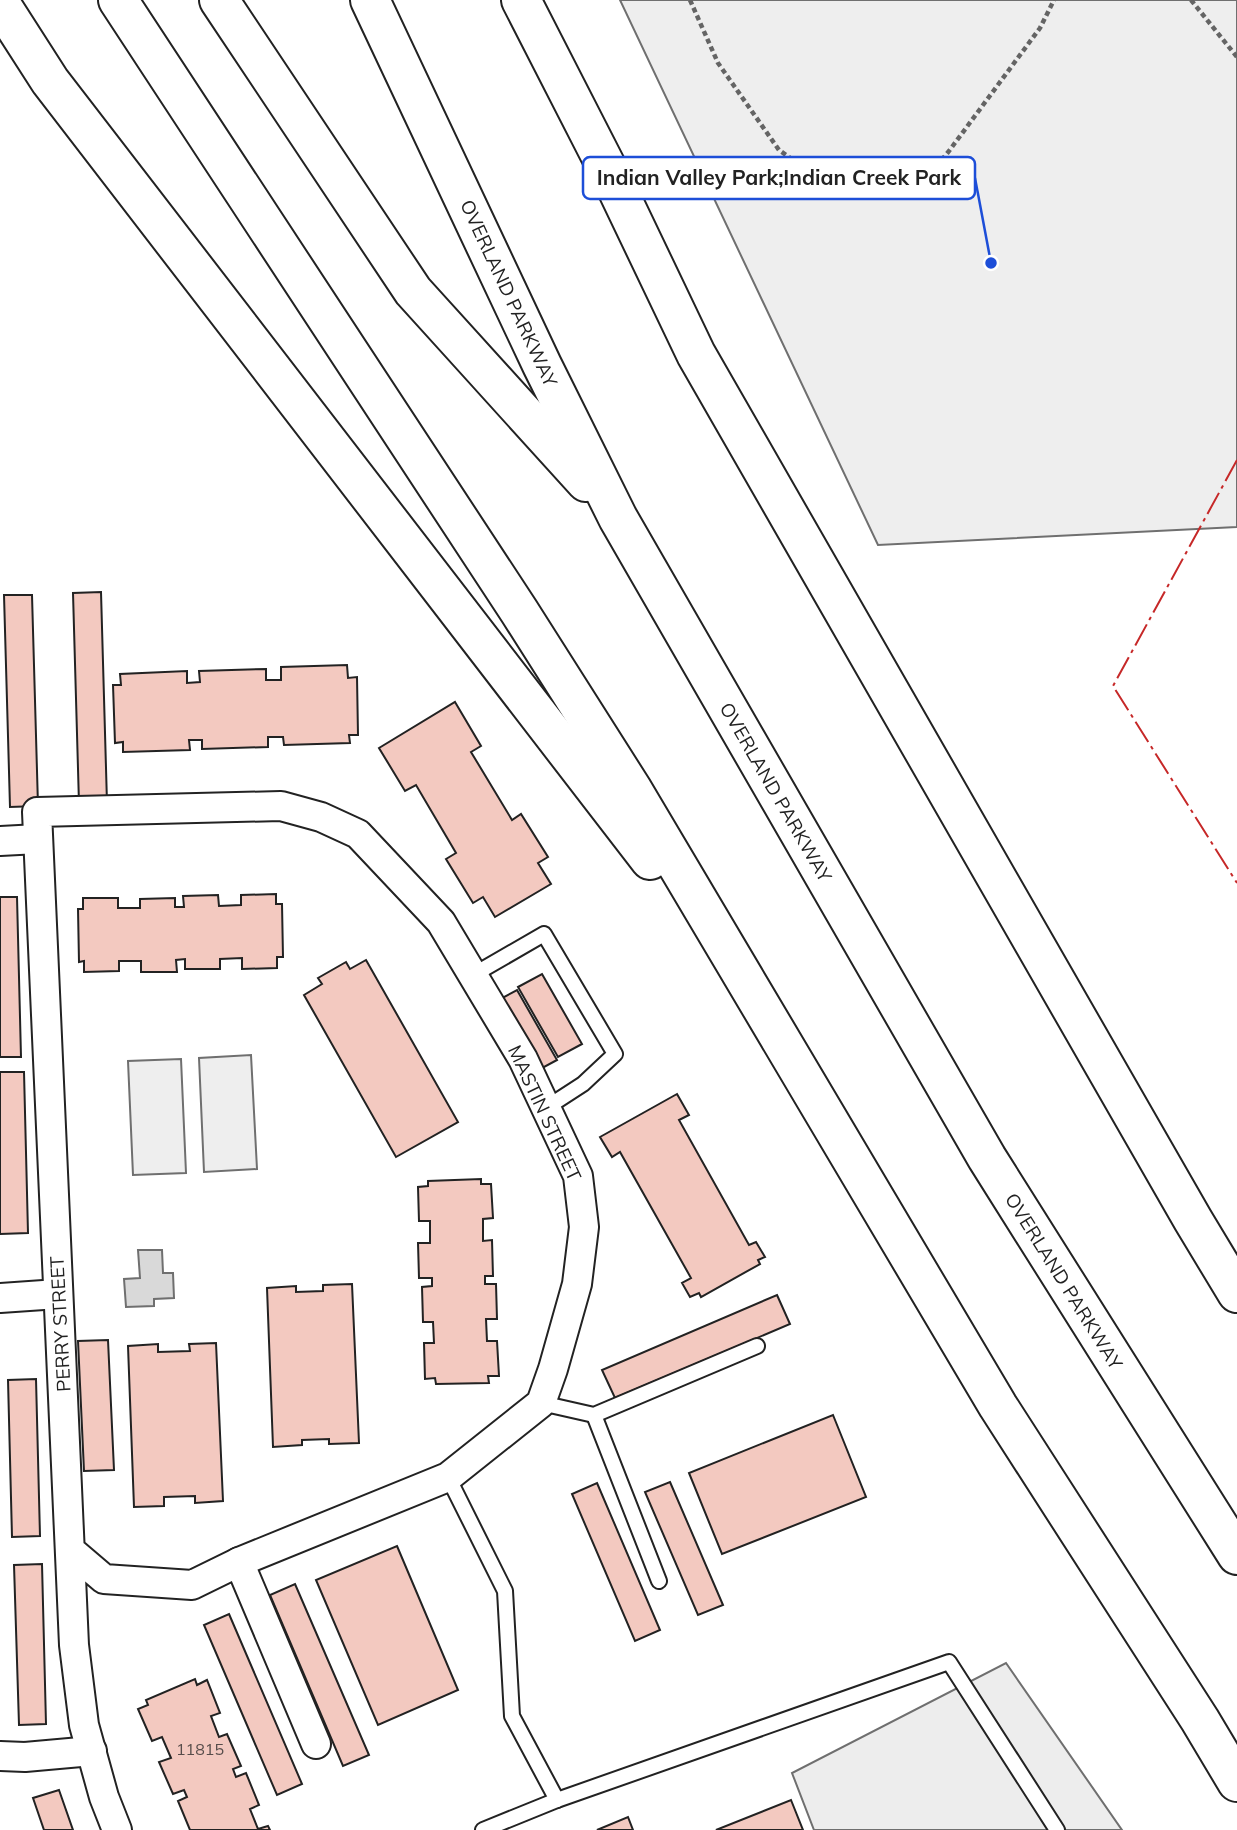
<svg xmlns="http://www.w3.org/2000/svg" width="1237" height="1830" font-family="Mulish,sans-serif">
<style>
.green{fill:#eee;stroke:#6f6f6f;stroke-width:2}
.parking{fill:#ededed;stroke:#6f6f6f;stroke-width:2}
.water{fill:#d9d9d9;stroke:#6f6f6f;stroke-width:2}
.building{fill:#f3c9c0;stroke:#222;stroke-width:2}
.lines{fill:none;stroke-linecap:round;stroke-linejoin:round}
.service-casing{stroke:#222;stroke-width:18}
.minor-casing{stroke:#222;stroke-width:32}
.motorway-casing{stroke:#222;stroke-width:42}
.path{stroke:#646464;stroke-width:4.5;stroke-dasharray:5 3.5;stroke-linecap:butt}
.service{stroke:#fff;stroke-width:14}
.minor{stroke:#fff;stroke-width:28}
.motorway{stroke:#fff;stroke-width:38}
.power{stroke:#c62828;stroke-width:2;stroke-dasharray:24 5 3.5 5;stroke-linecap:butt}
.labels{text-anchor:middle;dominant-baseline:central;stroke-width:5;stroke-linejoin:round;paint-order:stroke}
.number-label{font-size:16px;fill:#564c4a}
.street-label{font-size:19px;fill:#222;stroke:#fff}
.leader{fill:none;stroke:#1d4ed8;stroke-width:2.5}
.callout-dot{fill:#1d4ed8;stroke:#fff;stroke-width:2.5}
.callout{fill:#fff;stroke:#1d4ed8;stroke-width:2.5}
.callout-label{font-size:21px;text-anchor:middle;font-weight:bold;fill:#222}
</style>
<rect width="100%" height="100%" fill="#fff"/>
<g class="green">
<path d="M620,0H1237V527L878,545Z"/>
<path d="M251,1055L257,1169L204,1172L199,1058Z"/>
<path d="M181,1059L186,1173L133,1175L128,1061Z"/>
</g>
<path class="parking" d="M1006,1663L1122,1830H814L792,1773Z"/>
<path class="water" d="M138,1250H162L163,1273H173L174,1298L154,1299V1306L126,1307L124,1279L140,1278Z"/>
<g class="building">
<path d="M101,592L107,803L79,804L73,593Z"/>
<path d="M4,595H32L38,806L10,807Z"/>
<path d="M347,665L348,678L357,677L358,735H349L350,743L284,745L283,737H268V747L202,749V740H189L190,750L123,752V742L115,743L113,685H121L120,674L187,671V683L200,682L199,671L266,669V680H281V667Z"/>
<path d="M455,702L481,746L471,752L512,820L521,814L548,857L538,863L551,884L495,917L483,897L473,903L446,859L456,853L416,785L405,791L379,748Z"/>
<path d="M276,894V904H282L283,957H277V968L242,969V958L220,959V969H185V959L176,960L177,972H141V961H119V971L84,972V961L79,962L78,909H83V898H118V908H140V899L175,898V907H184L183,896L218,895L219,906L241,905V895Z"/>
<path d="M0,897H17L21,1057H0Z"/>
<path d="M366,960L458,1122L396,1157L304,995L322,984L318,978L346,962L350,969Z"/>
<path d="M542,974L582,1044L558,1057L518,987Z"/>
<path d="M517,990L557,1060L533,1073L493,1003Z"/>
<path d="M0,1072H24L28,1233L0,1234Z"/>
<path d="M677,1094L689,1115L679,1120L749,1245L756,1242L765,1257L758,1260L760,1264L701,1297L699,1293L690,1297L682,1283L691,1278L620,1152L612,1157L600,1137Z"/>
<path d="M481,1179V1184H491L493,1218L483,1219V1241L492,1240L493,1276H485V1284H496L497,1319H486L487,1341H497L499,1376H488L489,1383L436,1384L435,1378L425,1379L424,1343H434L433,1322H423L422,1287L432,1286V1278H419L418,1243H430V1221H419L418,1187L428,1186V1181Z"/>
<path d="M352,1284L359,1443L329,1444V1439L302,1440V1445L273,1447L267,1288L296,1286V1292L323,1291V1285Z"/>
<path d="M777,1295L790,1324L615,1398L602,1370Z"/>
<path d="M108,1340L114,1470L84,1471L78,1341Z"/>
<path d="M216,1343L223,1501L195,1503V1496L164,1497V1506L134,1507L128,1346L158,1344V1352L190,1351L189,1344Z"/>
<path d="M36,1379L40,1536L12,1537L8,1380Z"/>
<path d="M833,1415L866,1497L722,1554L689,1473Z"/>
<path d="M670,1482L723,1605L698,1615L645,1492Z"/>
<path d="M597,1483L660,1630L635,1641L572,1494Z"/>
<path d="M397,1546L458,1690L378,1725L316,1580Z"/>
<path d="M42,1564L46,1724L19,1725L14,1565Z"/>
<path d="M295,1584L369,1755L343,1766L270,1595Z"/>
<path d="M229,1614L302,1784L277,1795L204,1625Z"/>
<path d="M195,1679L197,1685L207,1680L220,1713L211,1716L219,1737L227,1734L241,1766L233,1769L236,1777L246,1773L259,1805L250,1809L258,1829L268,1826L270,1830H190L178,1801L187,1797L184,1790L173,1794L159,1762L171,1758L162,1737L152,1741L138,1709L148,1705L146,1700Z"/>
<path d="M59,1790L73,1830H44L33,1798Z"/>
<path d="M791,1800L803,1830H716Z"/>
<path d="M628,1817L633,1830H597Z"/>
</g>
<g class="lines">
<defs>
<g id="service">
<path d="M473,975L544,934L615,1054L583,1084L546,1108"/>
<path d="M541,1403L594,1415L757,1346"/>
<path d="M594,1415L659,1581"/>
<path d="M448,1477L505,1591L512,1716L557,1800"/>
<path d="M483,1830L557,1800L949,1662L1057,1830"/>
</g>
<g id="minor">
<path d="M0,841L38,839"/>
<path d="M0,1298L58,1294"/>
<path d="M70,1550L104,1579L192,1585L239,1562L448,1477L541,1403L553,1369L577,1284L584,1227L578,1176L523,1059L441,922L358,834L321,817L281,806L37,812L74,1645L84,1725L104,1797L117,1830"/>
<path d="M239,1562L316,1744"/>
<path d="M0,1756L25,1757L92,1751"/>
</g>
<g id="motorway">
<path d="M118,0L519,611L632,789L998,1406L1200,1720L1237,1782"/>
<path d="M219,0L413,291L586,482"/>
<path d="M370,0L542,365L618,518L987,1158L1237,1555"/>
<path d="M521,0L608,170L696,354L1193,1220L1237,1293"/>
<path d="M0,3L50,81L650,860"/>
</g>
</defs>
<use href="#service" class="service-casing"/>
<use href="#minor" class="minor-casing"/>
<use href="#motorway" class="motorway-casing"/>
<g class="path">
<path d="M690,0L718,63L779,150L824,182L874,197L915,192L949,151L1040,28L1054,0"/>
<path d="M1191,0L1237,57"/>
</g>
<use href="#service" class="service"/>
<use href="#minor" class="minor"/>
<use href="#motorway" class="motorway"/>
<path class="power" d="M1237,460L1113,686L1237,883"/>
</g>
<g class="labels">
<g class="number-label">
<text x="200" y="1749">11815</text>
</g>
<g class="street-label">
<text transform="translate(509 293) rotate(65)">OVERLAND PARKWAY</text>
<text transform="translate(776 792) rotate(60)">OVERLAND PARKWAY</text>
<text transform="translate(545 1113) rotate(65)">MASTIN STREET</text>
<text transform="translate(1064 1281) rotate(58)">OVERLAND PARKWAY</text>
<text transform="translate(60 1324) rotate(-93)">PERRY STREET</text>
</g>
</g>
<path class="leader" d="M991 263L975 178"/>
<circle class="callout-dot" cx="991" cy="263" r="7"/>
<rect class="callout" x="583" y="157" width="392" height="42" rx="7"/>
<g class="callout-label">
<text x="779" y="185">Indian Valley Park;Indian Creek Park</text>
</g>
</svg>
